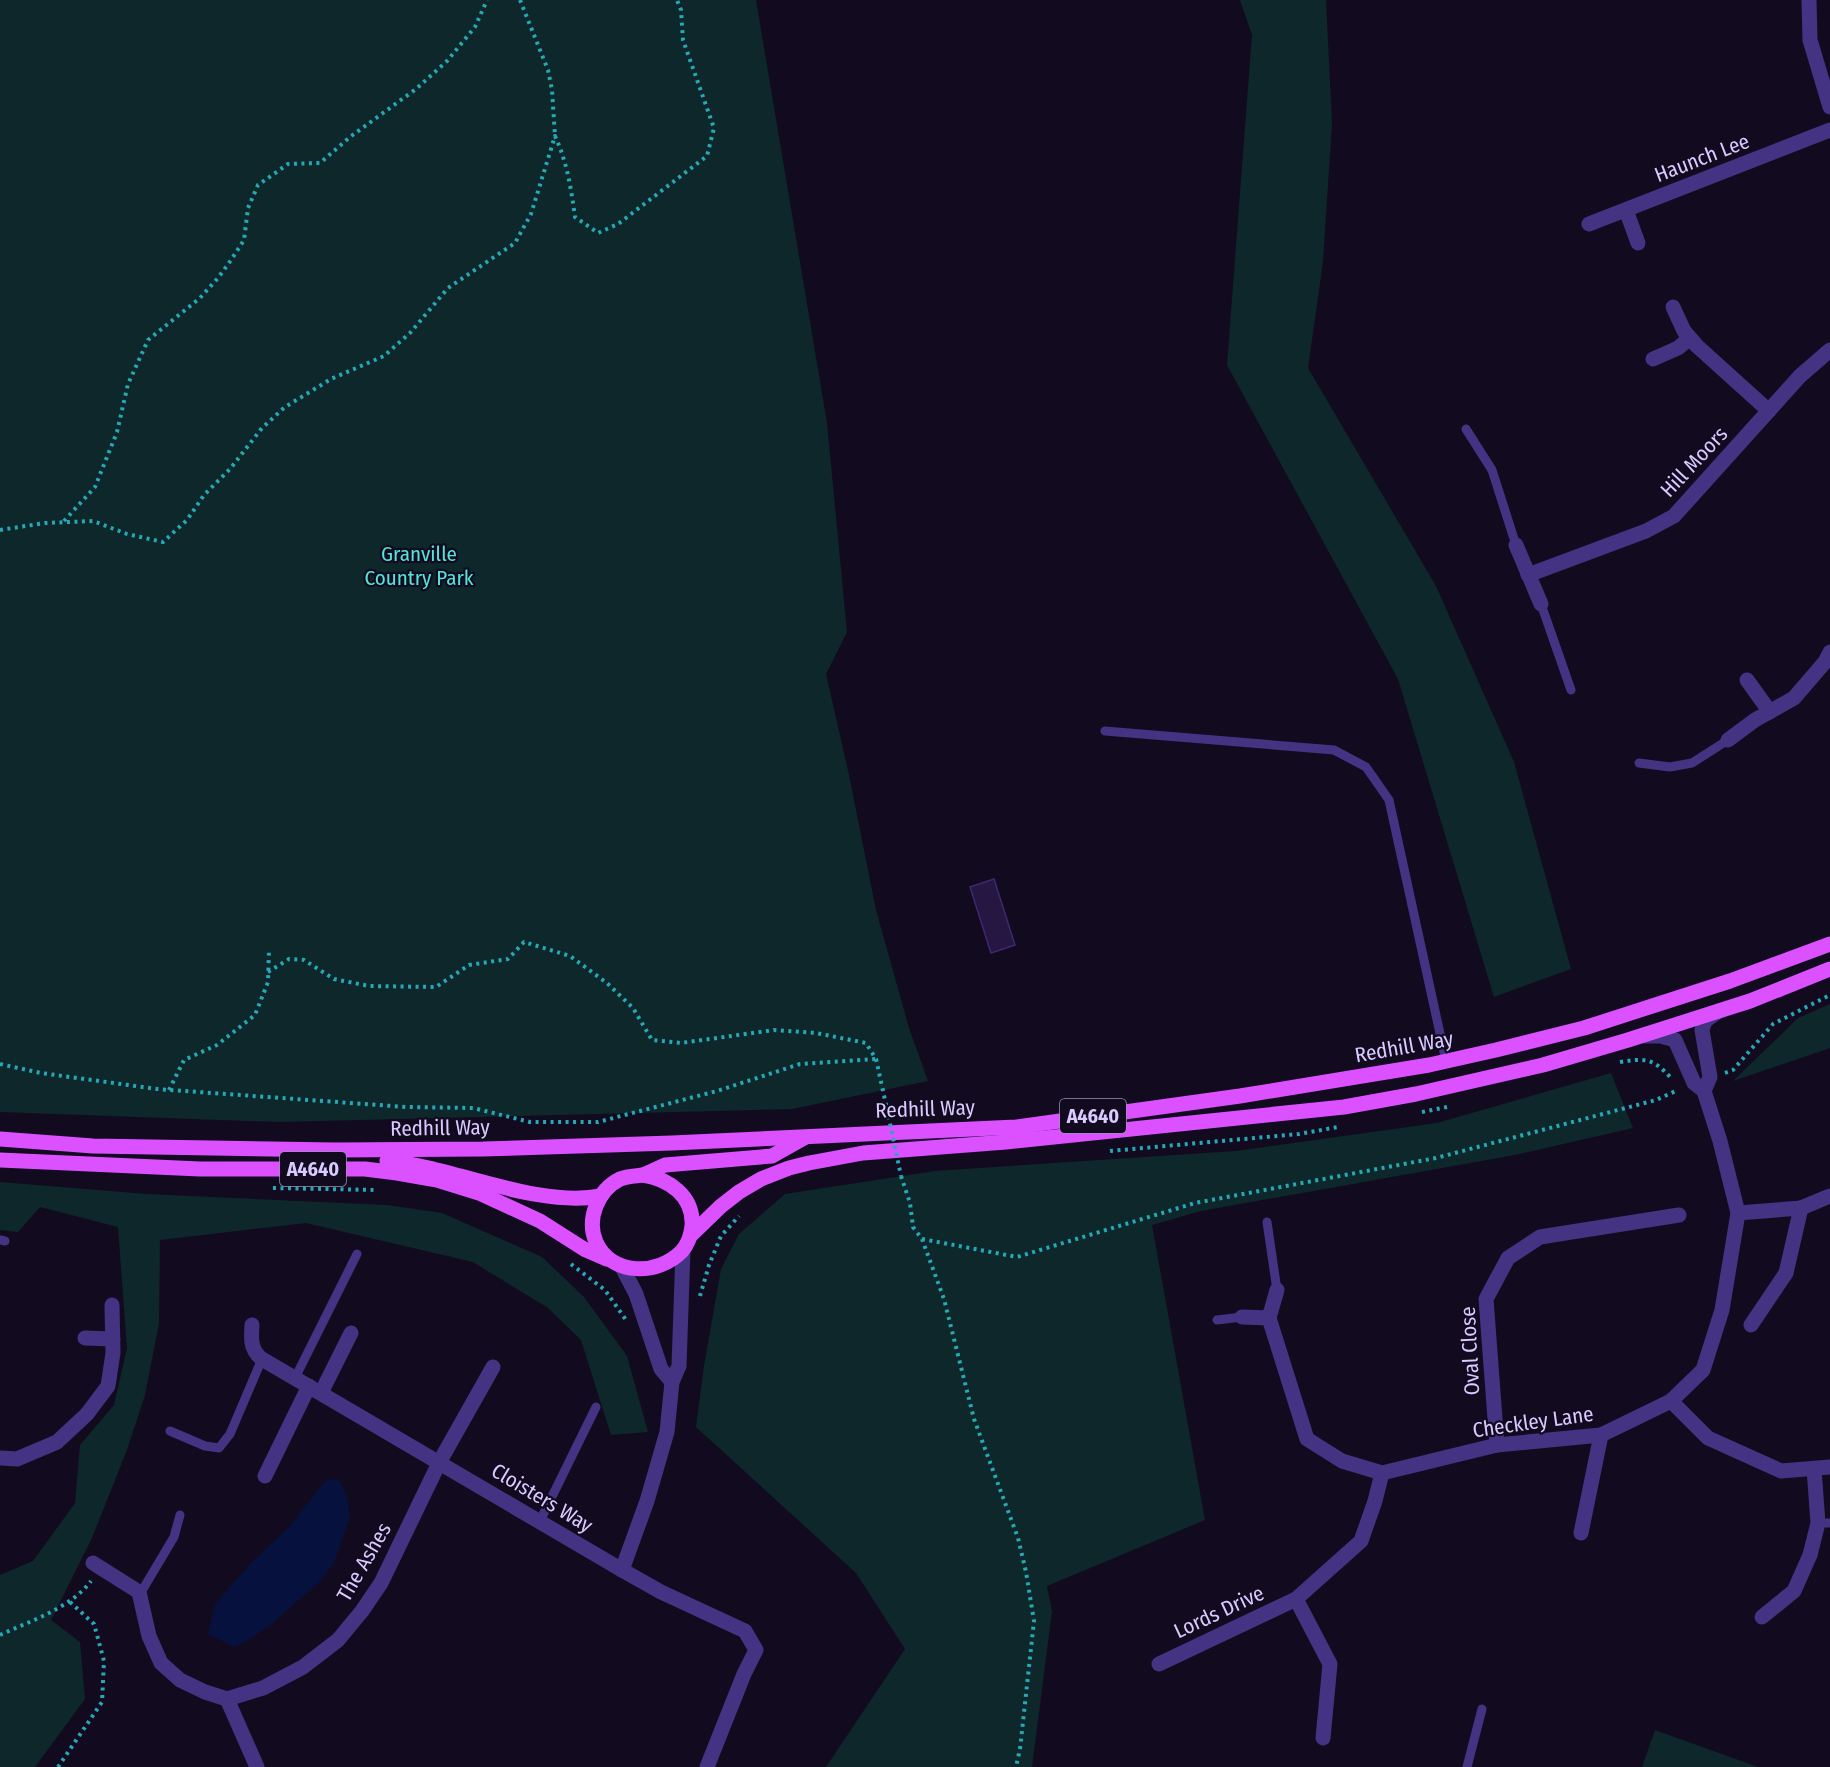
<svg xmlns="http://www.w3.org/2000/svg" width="1830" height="1767" font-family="'Fira Sans Condensed',sans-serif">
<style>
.green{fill:#0e272a}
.water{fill:#06113e}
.building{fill:#261642;stroke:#412770;stroke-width:1.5}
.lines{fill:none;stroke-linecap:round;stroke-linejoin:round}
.path{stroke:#26a8b7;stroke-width:4;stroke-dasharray:3 4.5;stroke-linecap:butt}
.service{stroke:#433382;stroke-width:9}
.minor{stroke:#433382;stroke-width:15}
.tertiary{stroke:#433382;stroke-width:15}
.primary{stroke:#db51ff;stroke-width:15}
.path-bridge{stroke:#26a8b7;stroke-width:4;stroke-dasharray:3 4.5;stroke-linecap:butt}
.labels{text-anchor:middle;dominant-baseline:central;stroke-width:4.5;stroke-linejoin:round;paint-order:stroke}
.shield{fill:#120b20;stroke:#9d91bc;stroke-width:1.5}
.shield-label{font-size:20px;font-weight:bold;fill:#d9caff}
.street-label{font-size:21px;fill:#d9caff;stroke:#120b20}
.park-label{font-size:21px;fill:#50e6d9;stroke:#120b20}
</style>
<rect width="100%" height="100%" fill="#120b20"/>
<g class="green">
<path d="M0,0H756L827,423L847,632L826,674L849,775L876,910L909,1028L928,1081L792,1109L280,1122L0,1112Z"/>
<path d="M1240,0H1326L1332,123L1323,262L1308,368L1436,586L1514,762L1571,969L1494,997L1398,679L1227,365L1252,35Z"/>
<path d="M1830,1004V1048L1733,1081L1798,1018Z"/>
<path d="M1611,1073L1633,1128L1515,1155L1201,1211L1152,1225L1205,1520L1047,1586L1052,1611L1032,1767H826L905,1649L856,1573L696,1427L704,1366L721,1269L739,1234L785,1194L935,1171L1236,1151L1437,1123Z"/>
<path d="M0,1182L147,1194L387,1205L442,1213L542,1257L584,1297L627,1356L648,1432L611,1435L581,1340L548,1308L473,1262L306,1223L160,1240L159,1323L145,1395L127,1450L92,1538L51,1620L80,1642L85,1699L35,1767H0V1575L33,1561L75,1503L80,1445L114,1405L127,1348L118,1227L40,1207L18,1232L0,1230Z"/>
<path d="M1655,1730L1758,1767H1642Z"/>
</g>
<path class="water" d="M327,1479L340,1481L347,1496L350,1517L334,1563L319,1582L274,1622L250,1639L234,1647L208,1634L215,1604L250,1564L288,1528Z"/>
<path class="building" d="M994,879L1015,945L991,953L970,887Z"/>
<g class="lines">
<g class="path">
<path d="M520,0L548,70L552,90L555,136"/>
<path d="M64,521L95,487L117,432L128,384L148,340L200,298L218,278L231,260L244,240L248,208L258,185L288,164L320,163L350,137L416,89L447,61L475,27L487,0"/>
<path d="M0,530L45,523L93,521L127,534L163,542L187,520L204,495L230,469L262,428L285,407L331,379L384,356L410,333L448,288L515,243L531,214L555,136C567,162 571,188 575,217L598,233L618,224L707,156L714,128L683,40L681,10L677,0"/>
<path d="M268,972L289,959L304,960L334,979L369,986L436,987L469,965L508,959L524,942L570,956L607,983L633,1008L652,1040L681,1043L774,1030L816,1033L866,1043L876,1059L887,1109"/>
<path d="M1620,1062C1645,1058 1653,1058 1671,1078"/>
<path d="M0,1064L41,1073L157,1089L406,1107L473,1108L530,1122H598L717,1091L800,1064L876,1059"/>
<path d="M1725,1073L1733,1070L1773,1024L1830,995"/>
<path d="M169,1090L184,1060L217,1045L255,1015L268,982L269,949"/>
<path d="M1422,1112L1447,1107"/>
<path d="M1110,1151L1299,1134L1338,1127"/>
<path d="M901,1176L910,1203L913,1227L922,1239L944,1299L974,1419L1018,1538L1026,1572L1034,1621L1020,1749L1016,1767"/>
<path d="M273,1188L377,1190"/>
<path d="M922,1239L1017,1257L1195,1203L1436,1158L1656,1100L1678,1090"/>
<path d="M571,1264L605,1290L626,1320"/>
<path d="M700,1296L709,1265L721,1236L739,1216"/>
<path d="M0,1635C30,1621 71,1608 91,1581"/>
<path d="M58,1767L102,1702L104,1661L94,1624L70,1602"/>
</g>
<g class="service">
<path d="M1466,429L1492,470L1516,545"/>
<path d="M1541,604L1571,690"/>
<path d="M1105,731L1334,750L1366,767L1389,800L1446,1061"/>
<path d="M1639,763L1670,767L1692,763L1728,740"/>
<path d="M1267,1222L1277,1290"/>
<path d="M0,1240L5,1241"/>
<path d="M1217,1320L1242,1317"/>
<path d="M295,1378L357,1254"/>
<path d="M170,1431L205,1446L219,1448L230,1434L262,1359"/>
<path d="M540,1521L596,1407"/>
<path d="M1818,1523H1830"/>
<path d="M140,1594L174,1537L180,1515"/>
<path d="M1467,1767L1482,1709"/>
</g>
<g class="minor">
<path d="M1809,0L1810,40L1830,107"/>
<path d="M1626,210L1638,243"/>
<path d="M1589,224L1830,130"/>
<path d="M1673,307L1684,331L1697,346L1769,411"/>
<path d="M1653,359L1678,348L1690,338"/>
<path d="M1516,545L1541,604"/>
<path d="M1528,575L1646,531L1674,516L1800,376L1830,350"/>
<path d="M1747,680L1770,712"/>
<path d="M1728,740L1755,720L1794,698L1825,662L1830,652"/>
<path d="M1738,1213L1801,1208"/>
<path d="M622,1267L636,1294L661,1369L672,1382"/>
<path d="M1242,1317L1269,1318L1277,1290"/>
<path d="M1269,1318L1307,1439L1342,1461L1382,1473L1497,1445L1601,1435L1671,1401"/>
<path d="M252,1325C251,1338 250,1350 262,1359L622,1570L661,1592L745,1631L756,1650L744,1674L707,1767"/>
<path d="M1751,1325L1786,1273L1801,1208L1830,1196"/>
<path d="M85,1338L113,1339"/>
<path d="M321,1393L351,1333"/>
<path d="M1497,1445L1486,1299L1508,1258L1540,1237L1679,1215"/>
<path d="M0,1458L17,1459L57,1442L87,1414L108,1386L113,1353L112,1305"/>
<path d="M265,1476L309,1386"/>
<path d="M1581,1533L1601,1435"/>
<path d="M93,1563L139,1592L149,1636L161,1663L180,1680L205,1692L227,1699L263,1688L303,1667L338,1640L362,1611L381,1583L440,1461L493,1367"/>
<path d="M622,1570L647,1501L667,1432L672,1382L679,1366L683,1250"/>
<path d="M1296,1599L1361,1541L1375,1501L1382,1473"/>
<path d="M1762,1617L1794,1591L1810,1555L1818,1523L1814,1469"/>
<path d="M1159,1664L1296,1599L1330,1664L1323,1738"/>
<path d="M227,1699L257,1767"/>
</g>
<g class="tertiary">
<path d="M1644,1036H1661L1675,1040L1694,1083L1704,1091L1720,1141L1738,1213L1722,1310L1703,1370L1671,1401L1708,1438L1781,1471L1830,1467"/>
<path d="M1704,1091L1710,1077L1702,1030L1705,1021L1719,1011"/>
</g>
<g class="primary">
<path d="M0,1139L93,1146L335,1150L483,1149L672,1143L1016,1127L1240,1096L1429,1065L1496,1050L1584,1028L1730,981L1830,944"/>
<path d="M0,1160L200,1169H365L397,1173L437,1180L479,1193L540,1221L584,1249L607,1259"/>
<path d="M387,1161C454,1167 536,1208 601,1196"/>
<path d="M643,1175C669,1179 694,1196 692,1226C691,1235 688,1244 682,1251C658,1276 611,1276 596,1242C586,1219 598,1190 620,1179C627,1176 636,1176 643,1175Z"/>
<path d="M643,1175L665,1165L772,1156L804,1138"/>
<path d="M691,1235L721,1206L739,1192L761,1179L789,1168L809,1163L863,1153L1006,1142L1344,1107L1416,1094L1543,1065L1628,1040L1750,1001L1830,969"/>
</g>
<path class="path-bridge" d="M887,1109L901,1176"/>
</g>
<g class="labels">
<g class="shield">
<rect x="1060" y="1099" width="66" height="34" rx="4.5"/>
<rect x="280" y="1152" width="66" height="34" rx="4.5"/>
</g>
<g class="shield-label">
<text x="1093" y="1116">A4640</text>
<text x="313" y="1169">A4640</text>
</g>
<g class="street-label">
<text transform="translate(1702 158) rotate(-21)">Haunch Lee</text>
<text transform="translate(1694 462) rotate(-47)">Hill Moors</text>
<text transform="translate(1404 1047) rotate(-10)">Redhill Way</text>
<text transform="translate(925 1109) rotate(-2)">Redhill Way</text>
<text transform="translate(440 1128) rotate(-1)">Redhill Way</text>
<text transform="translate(1470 1351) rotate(-93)">Oval Close</text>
<text transform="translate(1533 1422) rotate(-8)">Checkley Lane</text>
<text transform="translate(542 1498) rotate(31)">Cloisters Way</text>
<text transform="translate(364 1562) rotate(-60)">The Ashes</text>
<text transform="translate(1219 1612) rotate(-25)">Lords Drive</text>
</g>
<g class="park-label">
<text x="419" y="554">Granville<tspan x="419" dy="24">Country Park</tspan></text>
</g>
</g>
</svg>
